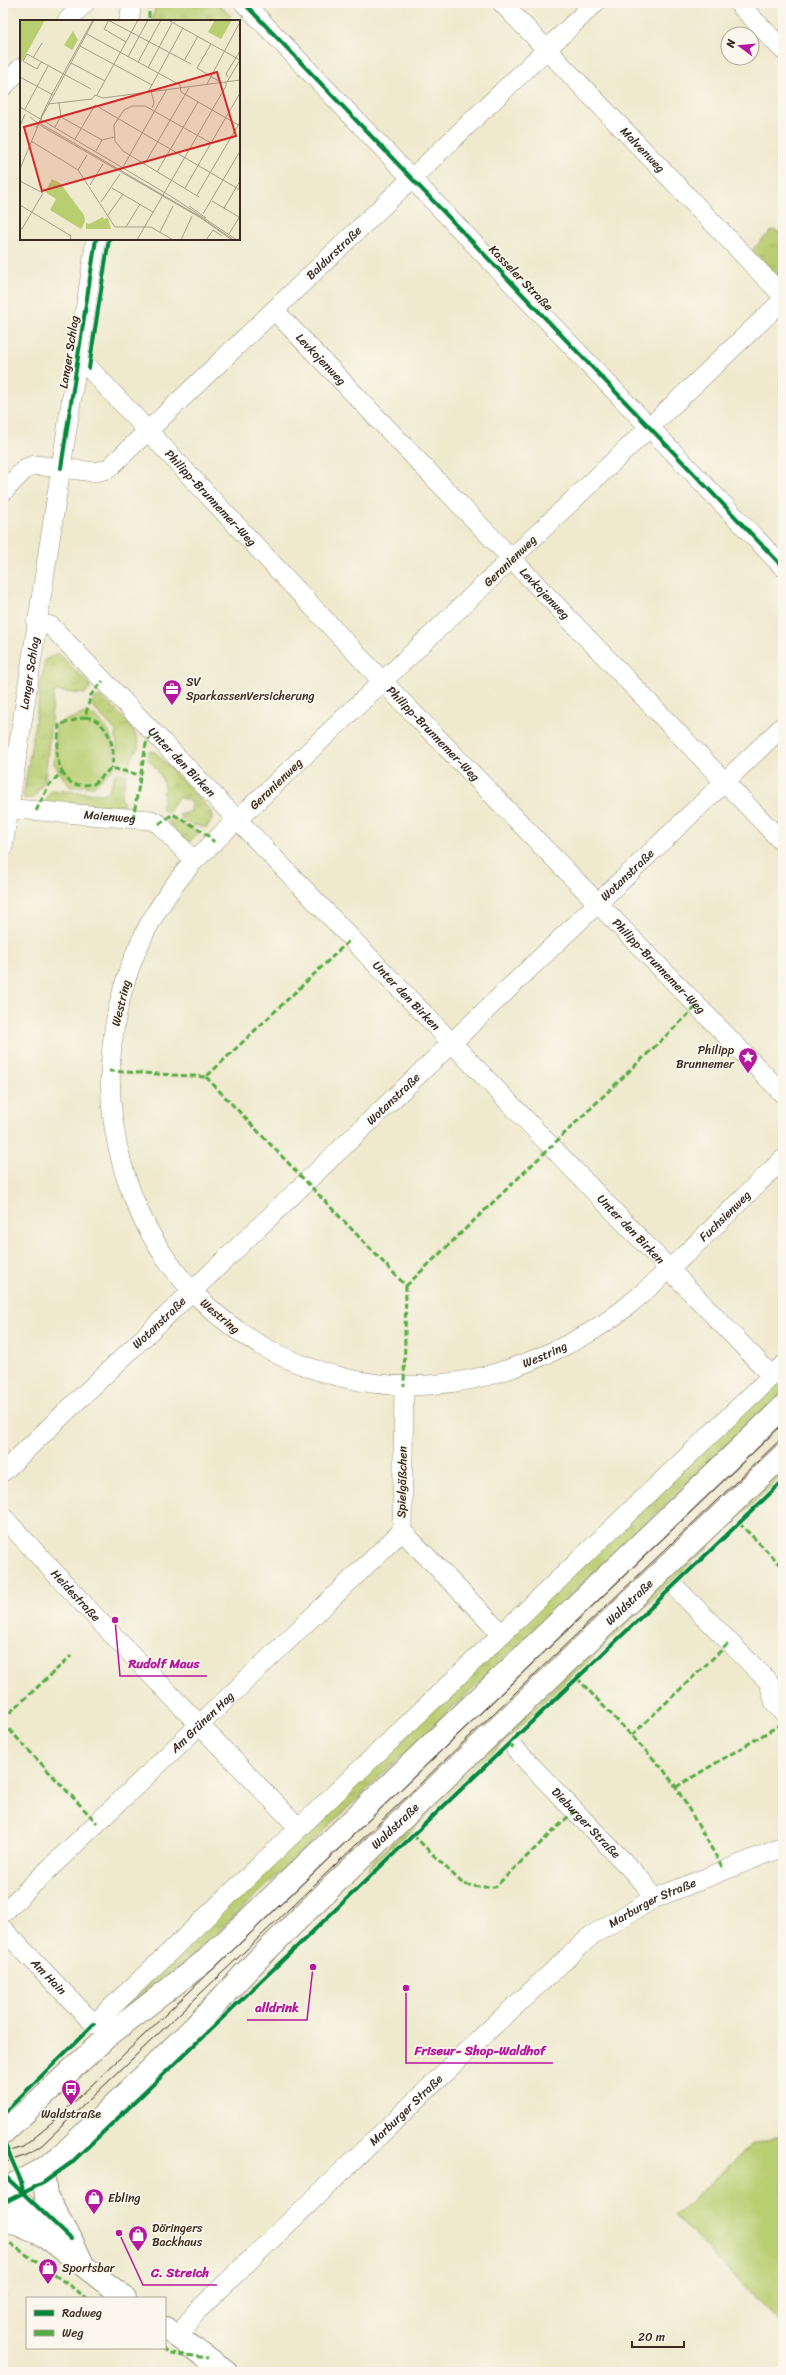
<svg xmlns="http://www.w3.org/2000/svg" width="786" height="2375" font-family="Sriracha,sans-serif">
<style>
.grass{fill:url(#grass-tufts);stroke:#7a7c48}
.green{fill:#b9cd71;stroke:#7a7c48}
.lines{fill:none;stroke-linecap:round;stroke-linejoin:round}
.minor-casing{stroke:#958a76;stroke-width:20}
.tertiary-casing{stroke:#958a76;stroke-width:24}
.secondary-casing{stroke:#958a76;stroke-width:24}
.minor{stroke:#fff;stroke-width:19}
.tertiary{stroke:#fff;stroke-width:22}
.secondary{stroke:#fff;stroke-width:22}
.tram{stroke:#3b2a1e;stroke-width:1}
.quiet{stroke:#55ab43;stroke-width:3;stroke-dasharray:6 3;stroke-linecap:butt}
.cycleway-casing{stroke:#fbf7ec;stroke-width:6}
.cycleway{stroke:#00873e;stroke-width:4}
.labels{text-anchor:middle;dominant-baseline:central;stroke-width:3.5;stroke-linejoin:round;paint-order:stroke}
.street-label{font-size:12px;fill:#3b2a1e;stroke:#fbf7ec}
.poi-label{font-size:12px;fill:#3b2a1e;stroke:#fbf7ec;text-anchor:start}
.inset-road{fill:none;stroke:#a79d88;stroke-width:1}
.view{fill:#d62828;fill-opacity:0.15;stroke:#d62828;stroke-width:2}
.inset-edge{fill:none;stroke:#3b2a1e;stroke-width:2}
.leader{fill:none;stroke:#b5179e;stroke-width:1.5}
.callout-dot{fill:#b5179e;stroke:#fbf7ec;stroke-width:1.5}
.callout-label{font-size:13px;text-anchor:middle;font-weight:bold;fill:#b5179e;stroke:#fbf7ec;stroke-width:3.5;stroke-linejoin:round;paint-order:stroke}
</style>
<defs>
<pattern id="grass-tufts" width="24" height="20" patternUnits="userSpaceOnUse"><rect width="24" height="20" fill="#b9cd71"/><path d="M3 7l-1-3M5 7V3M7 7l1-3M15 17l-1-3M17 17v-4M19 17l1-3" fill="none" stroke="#a0b061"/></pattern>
</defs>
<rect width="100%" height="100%" fill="#fbf7ec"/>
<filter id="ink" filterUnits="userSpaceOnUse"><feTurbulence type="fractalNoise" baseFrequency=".025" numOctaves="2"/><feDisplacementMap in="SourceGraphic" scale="8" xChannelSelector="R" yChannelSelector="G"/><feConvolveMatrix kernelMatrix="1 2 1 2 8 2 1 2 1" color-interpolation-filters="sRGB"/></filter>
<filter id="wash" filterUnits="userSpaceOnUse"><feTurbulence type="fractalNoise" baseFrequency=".012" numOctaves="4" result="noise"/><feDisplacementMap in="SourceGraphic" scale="16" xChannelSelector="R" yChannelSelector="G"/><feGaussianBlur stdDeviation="0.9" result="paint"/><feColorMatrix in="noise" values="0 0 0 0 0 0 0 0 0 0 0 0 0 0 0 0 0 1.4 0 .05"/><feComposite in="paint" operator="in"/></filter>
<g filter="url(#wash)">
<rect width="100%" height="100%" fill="#efe9ce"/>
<g class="grass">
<path d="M156,3H217L231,16L226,21H152Z"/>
<path d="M772,230L783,234L782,281L752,250Z"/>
<path d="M58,653L89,683L90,688L85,694L54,691L45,780L33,799L23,798L45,660Z"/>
<path d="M96,697H102C114,710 145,733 137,751H135L127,771L117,768L120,757L117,754L116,731L93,707V703Z"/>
<path d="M150,751L155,752L211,811L212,820L207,827C198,828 183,823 179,815L190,812L192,802L178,797L169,812L161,809C167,783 164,777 147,758Z"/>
<path d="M116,772L126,774L121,798L124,804L121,809L45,802L51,790L103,794L109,790Z"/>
<path d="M174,818L186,827L200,832L190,841H186L167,822Z"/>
<path d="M783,1373V1392L194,1955L101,2028Z"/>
<path d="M783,1467V1475L362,1878L374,1860Z"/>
</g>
<g class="green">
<path d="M88,712C113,728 112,738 116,766L94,786L70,787L54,764L56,724Z"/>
<path d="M783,2135V2325L675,2216L751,2145Z"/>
</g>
</g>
<g filter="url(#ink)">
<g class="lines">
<defs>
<g id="minor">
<path d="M244,3L783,567"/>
<path id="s1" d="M502,3L783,296"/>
<path d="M738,3L783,50"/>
<path d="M67,21L85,3"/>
<path d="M129,21L132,3"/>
<path d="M3,87L21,68"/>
<path id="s2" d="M783,300L194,861C37,1036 109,1323 345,1378C399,1391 459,1387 512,1368C551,1354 593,1334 625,1308C681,1262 731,1209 783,1159"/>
<path id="s3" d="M274,310L783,843"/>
<path id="s4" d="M89,368L383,682L783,1094"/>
<path id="s5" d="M3,492L26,468L35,465L95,472L108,469L595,3"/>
<path id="s6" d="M36,623L51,626L772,1376"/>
<path id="s7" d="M3,808L151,820L159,824L194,861"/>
<path id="s8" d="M3,847L96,239"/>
<path d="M404,1386L402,1531L502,1634"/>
<path id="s9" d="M3,1472L783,726"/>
<path id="s10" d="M3,1517L103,1625L299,1828"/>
<path d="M679,1591L769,1682L775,1704L783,1712"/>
<path id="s11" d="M516,1750L644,1883L653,1899"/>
<path id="s12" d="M3,1913L402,1531"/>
<path id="s13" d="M3,1929L94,2024L783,1365"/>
<path id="s14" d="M178,2338L194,2314L489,2030L592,1935L653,1899L783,1847"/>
</g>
<g id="tertiary">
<path d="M43,2169L46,2197L71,2239L82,2262"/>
<path d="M3,2187L30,2211L45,2236"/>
<path d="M3,2216L14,2223L45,2236L125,2298"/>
<path d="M165,2328L226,2372"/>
</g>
<g id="secondary">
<path d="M3,2133L108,2036L206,1960L783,1407"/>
<path id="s15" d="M3,2190L43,2169L63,2154L195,2026L257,1960L324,1894L783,1455"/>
</g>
</defs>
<use href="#minor" class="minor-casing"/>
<use href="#tertiary" class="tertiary-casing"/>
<use href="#secondary" class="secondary-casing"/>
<use href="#minor" class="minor"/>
<use href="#tertiary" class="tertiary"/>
<use href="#secondary" class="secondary"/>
<g class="tram">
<path d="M3,2153L23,2147L51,2124L783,1424"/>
<path d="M3,2163L27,2155L42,2145L783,1437"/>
</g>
<g class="quiet">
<path d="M149,3V21"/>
<path d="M85,717C107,719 118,748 111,768"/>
<path d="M62,772C71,787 77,786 94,784L111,768L140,775"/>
<path d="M36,811L49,785L62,772L57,758L59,725L85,717L91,695L103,681"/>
<path d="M133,819L146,744L153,733"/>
<path d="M159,824L173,814C187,823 203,829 214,842"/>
<path d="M109,1071L206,1077L351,939"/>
<path d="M206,1077L406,1286L404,1386"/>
<path d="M406,1286L698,1005"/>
<path d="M739,1523L783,1567"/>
<path d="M577,1678L663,1769L676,1787L724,1870"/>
<path d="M3,1719L71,1656"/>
<path d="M3,1723L97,1823"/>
<path d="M632,1735L730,1642"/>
<path d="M509,1744L516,1750"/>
<path d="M676,1787L783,1723"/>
<path d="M413,1835L463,1884L479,1887H495L574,1811"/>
<path d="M3,2238L87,2298"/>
<path d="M3,2291L6,2293L3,2297"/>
<path d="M162,2348L169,2353L208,2358"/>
</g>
<defs>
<g id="cycleway">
<path d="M244,3L783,567"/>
<path d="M89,368L109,239"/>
<path d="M61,468L96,239"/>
<path d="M3,2114L94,2024"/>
<path d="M3,2140L21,2181L23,2192"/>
<path d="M3,2174L71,2239"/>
<path d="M3,2203L43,2183L71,2163L783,1481"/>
</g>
</defs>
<use href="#cycleway" class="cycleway-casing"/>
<use href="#cycleway" class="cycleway"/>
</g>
</g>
<defs>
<symbol id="office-pin" viewBox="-11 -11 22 30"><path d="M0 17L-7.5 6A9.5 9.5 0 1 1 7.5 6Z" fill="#b5179e" stroke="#fbf7ec"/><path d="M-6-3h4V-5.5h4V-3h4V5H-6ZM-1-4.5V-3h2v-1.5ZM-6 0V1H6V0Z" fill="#fff"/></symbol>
<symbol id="sight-pin" viewBox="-11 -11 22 30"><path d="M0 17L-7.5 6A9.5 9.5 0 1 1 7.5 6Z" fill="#b5179e" stroke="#fbf7ec"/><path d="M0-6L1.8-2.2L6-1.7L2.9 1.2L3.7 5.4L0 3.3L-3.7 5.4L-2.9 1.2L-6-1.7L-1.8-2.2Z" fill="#fff"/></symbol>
<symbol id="bus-pin" viewBox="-11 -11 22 30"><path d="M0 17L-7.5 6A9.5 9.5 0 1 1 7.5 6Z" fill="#b5179e" stroke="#fbf7ec"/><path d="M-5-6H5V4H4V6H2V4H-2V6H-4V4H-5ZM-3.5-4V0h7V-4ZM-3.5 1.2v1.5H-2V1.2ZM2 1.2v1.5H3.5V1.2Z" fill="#fff"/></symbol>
<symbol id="shop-pin" viewBox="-11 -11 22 30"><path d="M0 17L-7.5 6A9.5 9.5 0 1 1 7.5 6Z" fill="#b5179e" stroke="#fbf7ec"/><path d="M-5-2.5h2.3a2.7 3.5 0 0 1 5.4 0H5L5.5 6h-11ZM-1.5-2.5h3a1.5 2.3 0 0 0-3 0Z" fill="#fff"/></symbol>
</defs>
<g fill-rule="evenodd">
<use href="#office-pin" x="161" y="678" width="22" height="30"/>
<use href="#sight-pin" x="737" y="1046" width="22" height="30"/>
<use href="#bus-pin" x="60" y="2078" width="22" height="30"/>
<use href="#shop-pin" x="83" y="2187" width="22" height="30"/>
<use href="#shop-pin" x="127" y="2224" width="22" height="30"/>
<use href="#shop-pin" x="37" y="2257" width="22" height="30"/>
</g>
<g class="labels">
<g class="street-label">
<text stroke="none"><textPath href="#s1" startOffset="203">Malvenweg</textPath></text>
<text stroke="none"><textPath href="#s5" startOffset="429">Baldurstraße</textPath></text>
<text transform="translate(521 278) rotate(46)">Kasseler Straße</text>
<text transform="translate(69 352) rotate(-81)">Langer Schlag</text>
<text stroke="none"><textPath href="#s3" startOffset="68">Levkojenweg</textPath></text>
<text stroke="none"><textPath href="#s4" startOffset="178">Philipp-Brunnemer-Weg</textPath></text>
<text transform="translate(510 561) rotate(-44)">Geranienweg</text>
<text stroke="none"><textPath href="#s3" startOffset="392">Levkojenweg</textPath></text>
<text stroke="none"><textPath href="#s8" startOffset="176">Langer Schlag</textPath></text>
<text stroke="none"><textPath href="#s4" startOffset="502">Philipp-Brunnemer-Weg</textPath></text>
<text stroke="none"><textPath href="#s6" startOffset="204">Unter den Birken</textPath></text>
<text transform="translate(276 784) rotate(-44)">Geranienweg</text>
<text stroke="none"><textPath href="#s7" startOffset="107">Maienweg</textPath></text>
<text stroke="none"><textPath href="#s9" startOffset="864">Wotanstraße</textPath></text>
<text stroke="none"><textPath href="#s4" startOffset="826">Philipp-Brunnemer-Weg</textPath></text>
<text stroke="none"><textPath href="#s6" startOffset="528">Unter den Birken</textPath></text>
<text transform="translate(121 1003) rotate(-76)">Westring</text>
<text stroke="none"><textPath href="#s9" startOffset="540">Wotanstraße</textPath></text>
<text stroke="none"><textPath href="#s2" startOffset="1897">Fuchsienweg</textPath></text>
<text stroke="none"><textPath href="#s6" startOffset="852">Unter den Birken</textPath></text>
<text transform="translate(220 1316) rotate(40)">Westring</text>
<text stroke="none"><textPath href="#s9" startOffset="216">Wotanstraße</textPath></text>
<text stroke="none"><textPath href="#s2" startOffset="1668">Westring</textPath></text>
<text transform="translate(402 1482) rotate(-89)">Spielgäßchen</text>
<text stroke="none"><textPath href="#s10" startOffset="107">Heidestraße</textPath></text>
<text stroke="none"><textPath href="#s15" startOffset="861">Waldstraße</textPath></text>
<text stroke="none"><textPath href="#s12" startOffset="276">Am Grünen Hag</textPath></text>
<text stroke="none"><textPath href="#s11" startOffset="101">Dieburger Straße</textPath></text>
<text stroke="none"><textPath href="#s15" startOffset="537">Waldstraße</textPath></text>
<text stroke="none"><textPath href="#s14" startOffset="647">Marburger Straße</textPath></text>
<text stroke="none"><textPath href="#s13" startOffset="66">Am Hain</textPath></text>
<text stroke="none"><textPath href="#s14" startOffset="323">Marburger Straße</textPath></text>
</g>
<g class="poi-label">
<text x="186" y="682">SV<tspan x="186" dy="14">SparkassenVersicherung</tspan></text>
<text x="734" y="1050" text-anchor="end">Philipp<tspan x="734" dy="14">Brunnemer</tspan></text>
<text x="71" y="2114" text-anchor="middle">Waldstraße</text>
<text x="108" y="2198">Ebling</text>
<text x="152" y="2228">Döringers<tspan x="152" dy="14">Backhaus</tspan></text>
<text x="62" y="2268">Sportsbar</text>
</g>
</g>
<g transform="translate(20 20)">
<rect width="220" height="220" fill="#efe9ce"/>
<path d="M53,11L58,20L52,30L44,25ZM83,197L84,199L88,198L91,209H66V203L69,204Z" fill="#b9cd71"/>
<path d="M0,0H25L0,45ZM195,0H212L201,19L188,12ZM32,159L40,163L64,195L65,202L61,209L30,190L36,179L25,172Z" fill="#b9cd71"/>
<path class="inset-road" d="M73,0L32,74L21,97V104L177,195L214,220M88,0L171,44M89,0L84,9L106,22M148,0L220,40M67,14L160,65L161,72L220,106M60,26L132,65M108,37L128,0M13,38L22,23M164,41L178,16M21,42L17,49L3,41L7,34L71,69M118,42L141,0M51,43L85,61M128,48L152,3M177,48L202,63M177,48L191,24M0,57L33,75M208,57L206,54L220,31M207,62L220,40M187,64L220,2M131,71L134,83L132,88M128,72L163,8M77,75L118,0M28,84L72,79L75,75L83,78L220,60M0,87L152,177L217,220M5,89L28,46M10,97L23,107L181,198L212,220M41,97L82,120M0,106L5,94M35,107L41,96L39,83M16,108L74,0M55,119L75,85L220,170M11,121L58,150L95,207H131M76,131L82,120L94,117M124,145L169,68M103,147L147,69M0,149L25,89M58,150L67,135M137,152L178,82M0,161L23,173L2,209L0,208M70,165L83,144M92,168L133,192M165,168L220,73M177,175L220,102M179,177L103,131L95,121L94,105L104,90L112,86H125L191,123M192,181L219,197M81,182L100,154M0,185L51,216L50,220M169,186L186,198M204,188L220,161M183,194L220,131M88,195L103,174M106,207L120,184M131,207L153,220M140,212L153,186M209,214L220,196M117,220L206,66V62M161,220L172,196M186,220L193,210L202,216"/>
<path class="view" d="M197,52L216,116L22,171L4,107Z"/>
<rect width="220" height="220" class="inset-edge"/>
</g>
<path class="leader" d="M115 1620L120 1676H207M313 1967L307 2020H247M406 1988L406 2063H553M119 2233L143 2285H217"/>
<g class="callout-dot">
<circle cx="115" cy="1620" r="4"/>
<circle cx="313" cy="1967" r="4"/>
<circle cx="406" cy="1988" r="4"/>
<circle cx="119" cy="2233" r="4"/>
</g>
<g class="callout-label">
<text x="164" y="1668">Rudolf Maus</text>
<text x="277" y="2012">alldrink</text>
<text x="480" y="2055">Friseur- Shop-Waldhof</text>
<text x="180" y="2277">C. Streich</text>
</g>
<rect width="786" height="2375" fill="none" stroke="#fbf7ec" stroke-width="16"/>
<rect x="26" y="2297" width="140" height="52" fill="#fbf7ec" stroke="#aea59a"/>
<rect x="34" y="2310" width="20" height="6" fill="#00873e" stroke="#aea59a"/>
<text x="62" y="2317" font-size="12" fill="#3b2a1e">Radweg</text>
<rect x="34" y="2330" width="20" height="6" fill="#55ab43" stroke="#aea59a"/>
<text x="62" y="2337" font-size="12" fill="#3b2a1e">Weg</text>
<g transform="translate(740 46) rotate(286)"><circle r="19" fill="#fbf7ec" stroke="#aea59a"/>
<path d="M0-3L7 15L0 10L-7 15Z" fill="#b5179e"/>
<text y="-6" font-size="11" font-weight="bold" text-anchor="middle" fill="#3b2a1e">N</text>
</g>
<path d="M632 2341v6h52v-6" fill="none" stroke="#3b2a1e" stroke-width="2"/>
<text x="638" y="2341" font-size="12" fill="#3b2a1e" stroke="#fbf7ec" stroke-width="3" paint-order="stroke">20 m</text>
</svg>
